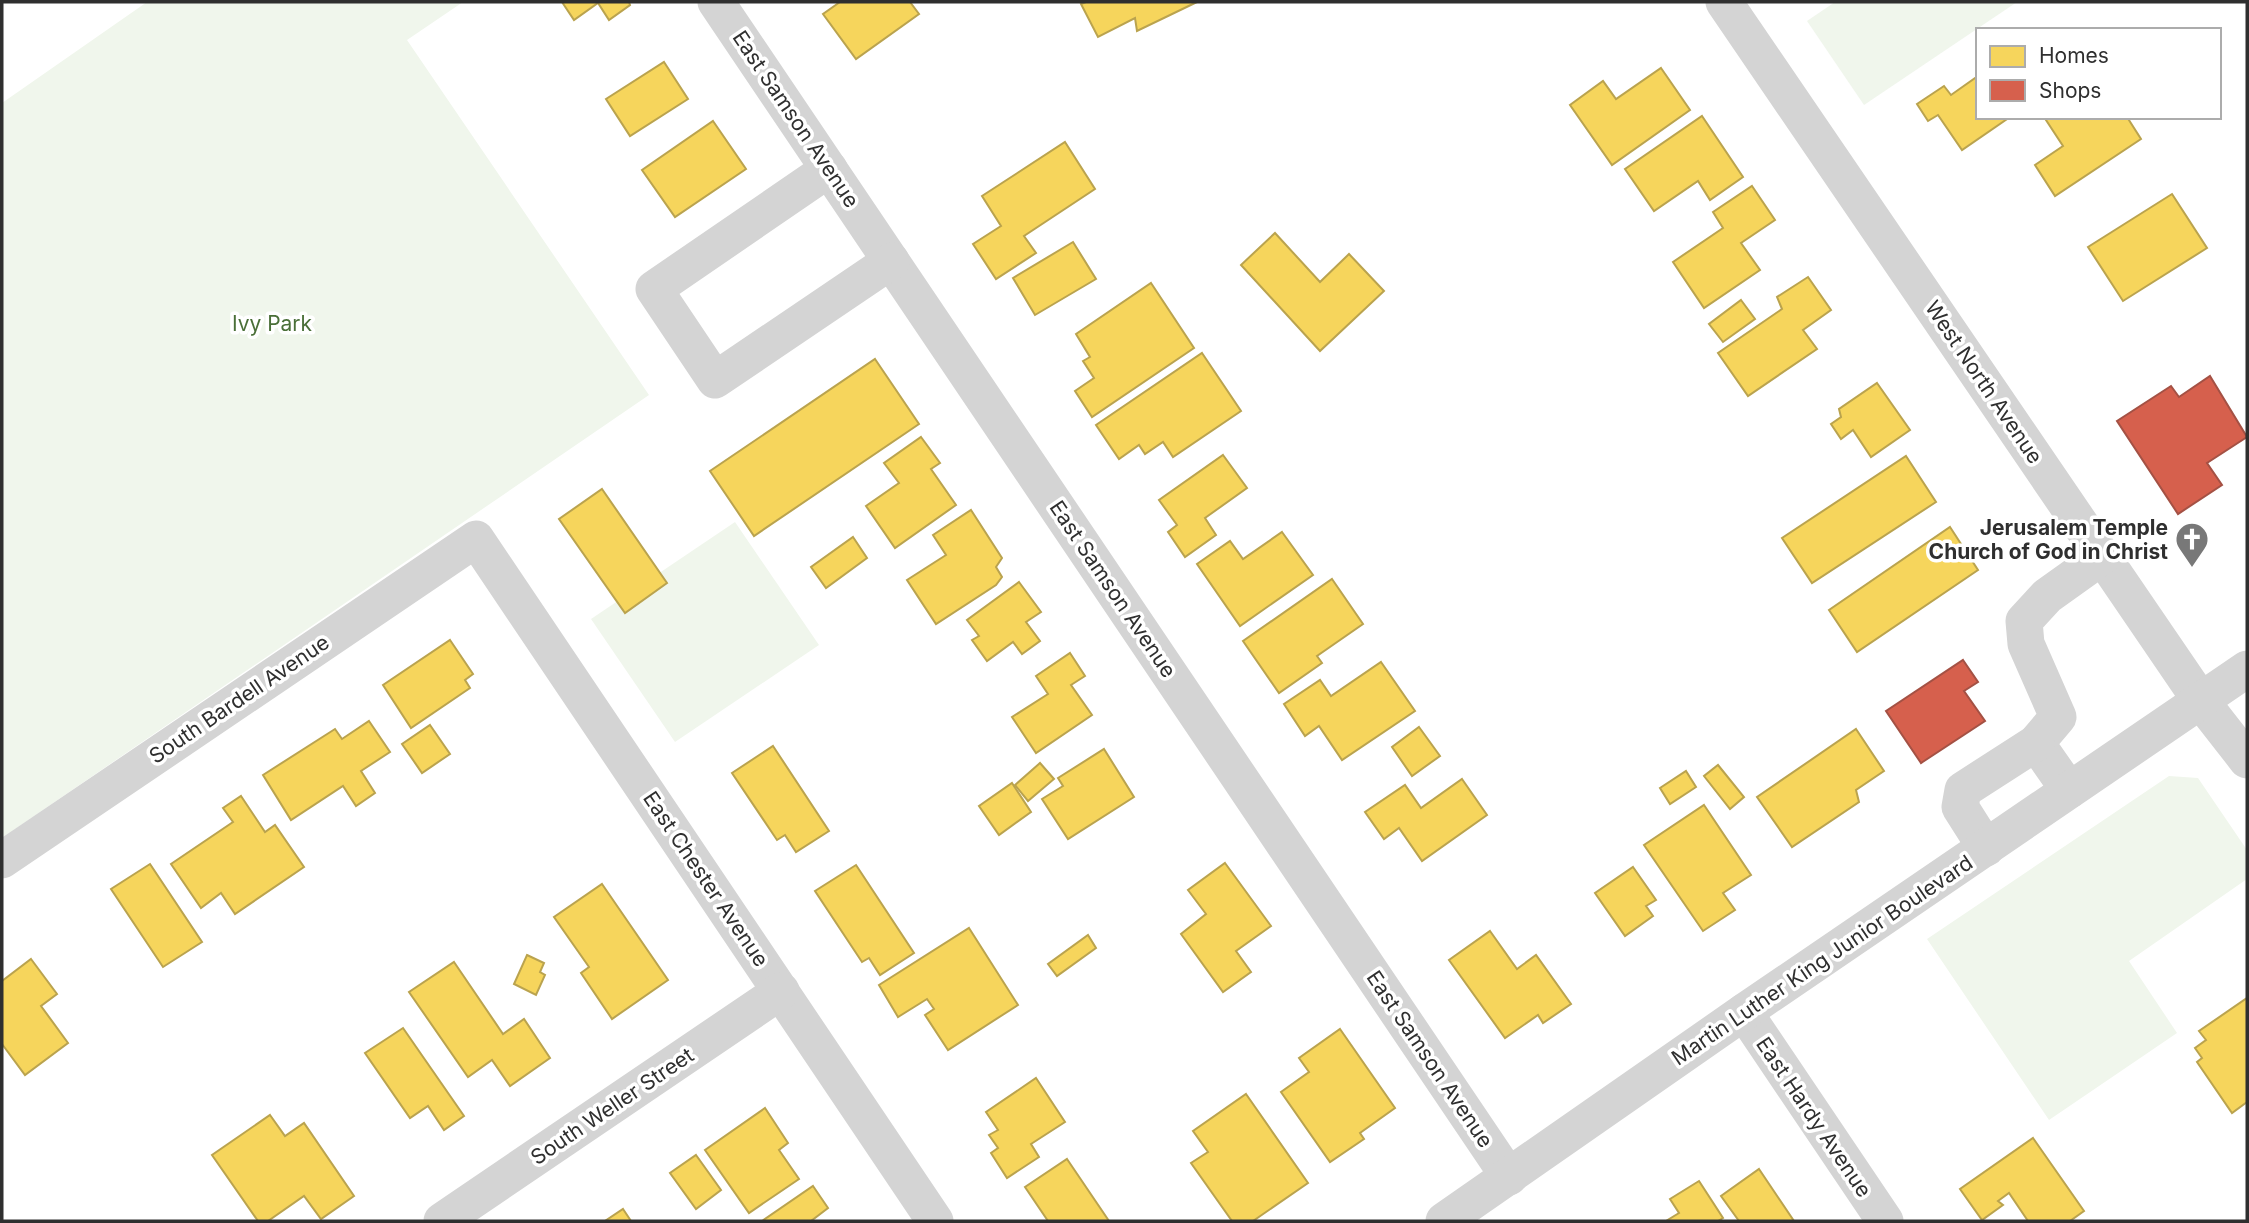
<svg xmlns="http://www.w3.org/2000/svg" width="2249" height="1223" font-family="Inter,sans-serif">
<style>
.green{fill:#f0f6ec}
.homes{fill:#f6d55c;stroke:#baa34e;stroke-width:2}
.shops{fill:#d6604d;stroke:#a45144;stroke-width:2}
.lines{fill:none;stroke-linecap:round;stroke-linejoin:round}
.minor{stroke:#d4d4d4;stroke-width:37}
.labels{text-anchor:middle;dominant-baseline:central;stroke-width:7;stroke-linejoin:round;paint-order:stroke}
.street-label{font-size:21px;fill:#2f2f2f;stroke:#fff}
.park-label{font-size:21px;fill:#4a6f38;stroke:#fff}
.poi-label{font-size:21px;font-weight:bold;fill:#2f2f2f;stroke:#fff;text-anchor:end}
</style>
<rect width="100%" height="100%" fill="#fff"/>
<g class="green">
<path d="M147,2H463L407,40L649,395L2,838V103Z"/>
<path d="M1835,2H2017L1864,105L1807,21Z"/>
<path d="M735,522L819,645L675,742L591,619Z"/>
<path d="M2169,776L2198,778L2247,850V879L2129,961L2177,1033L2049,1120L1927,939Z"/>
</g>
<g class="homes">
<path d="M562,2H629L630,5L609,20L598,3L574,20Z"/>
<path d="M840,2H910L919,14L856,59L823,14Z"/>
<path d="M1086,2H1197L1137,31L1135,18L1098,37L1081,4Z"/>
<path d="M664,62L688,99L630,136L606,99Z"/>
<path d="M1661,68L1690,110L1612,165L1570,105L1603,81L1616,99Z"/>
<path d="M1978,76V117H2010L1962,150L1938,115L1928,121L1917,104L1944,86L1951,95Z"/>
<path d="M1702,116L1743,177L1710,200L1698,181L1654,211L1625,169Z"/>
<path d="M2044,117H2127L2141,139L2055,196L2035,165L2063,146Z"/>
<path d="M713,121L746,169L675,217L642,170Z"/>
<path d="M1065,142L1095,189L1024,236L1036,253L996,279L973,244L1001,226L982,196Z"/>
<path d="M1752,186L1775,220L1741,243L1760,270L1704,308L1673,262L1723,228L1713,212Z"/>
<path d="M2172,194L2207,248L2123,301L2088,247Z"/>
<path d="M1275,233L1320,282L1349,254L1384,291L1320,351L1241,265Z"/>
<path d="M1073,242L1096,279L1035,315L1013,278Z"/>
<path d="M1808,277L1831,310L1803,330L1817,349L1748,396L1718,353L1782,309L1777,297Z"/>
<path d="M1151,283L1194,348L1092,417L1075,391L1094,378L1083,361L1090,357L1076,334Z"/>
<path d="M1741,300L1755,319L1723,342L1709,324Z"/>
<path d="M1202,353L1241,411L1173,457L1163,442L1145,454L1139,445L1119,459L1096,425Z"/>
<path d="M875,359L919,424L754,536L710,471Z"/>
<path d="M1877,383L1910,430L1871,457L1853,430L1841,439L1831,424L1841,417L1839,409Z"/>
<path d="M921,437L940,463L931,469L956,505L895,548L866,506L899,483L884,463Z"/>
<path d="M1223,455L1247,488L1205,518L1216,535L1185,557L1168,532L1177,525L1159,500Z"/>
<path d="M1906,456L1936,502L1812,583L1782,538Z"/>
<path d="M602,489L667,583L625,613L559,519Z"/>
<path d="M971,510L1002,558L996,567L1002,577L996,585L936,624L907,580L946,555L933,535Z"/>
<path d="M1950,527L1978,570L1857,652L1829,610Z"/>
<path d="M1282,532L1313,575L1240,626L1197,564L1230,541L1243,559Z"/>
<path d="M853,537L867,558L826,588L811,567Z"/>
<path d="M1332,579L1363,624L1317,656L1322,663L1279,693L1243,641Z"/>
<path d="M1019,582L1041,612L1026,622L1040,641L1022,654L1013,642L987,661L972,640L979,636L967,620Z"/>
<path d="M450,640L473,674L465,680L470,688L411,728L383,685Z"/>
<path d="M1070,653L1085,676L1071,685L1092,715L1036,753L1012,717L1048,694L1036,676Z"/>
<path d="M1381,662L1415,711L1342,760L1319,726L1305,736L1284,704L1320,680L1331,696Z"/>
<path d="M369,721L390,752L361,771L375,793L356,806L343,786L291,820L263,775L335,729L342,739Z"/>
<path d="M430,725L450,754L422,773L402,744Z"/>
<path d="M1419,727L1440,756L1412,776L1392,747Z"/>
<path d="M1856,729L1884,771L1856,790L1859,802L1792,847L1757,797Z"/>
<path d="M773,746L829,831L796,852L785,835L777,840L732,773Z"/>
<path d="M1104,749L1134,797L1068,839L1042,799L1063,786L1058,778Z"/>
<path d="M1040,763L1054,779L1028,801L1015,785Z"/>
<path d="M1718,765L1744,797L1730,809L1704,776Z"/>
<path d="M1686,771L1696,787L1670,804L1660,788Z"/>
<path d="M1462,779L1487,815L1422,861L1399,828L1384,839L1365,812L1405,785L1421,808Z"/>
<path d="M1012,783L1031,812L999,835L979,806Z"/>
<path d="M241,796L265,832L275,825L304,867L235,914L221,893L201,908L171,864L233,822L223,808Z"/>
<path d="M1704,805L1751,875L1723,893L1735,910L1703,931L1644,845Z"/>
<path d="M1225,863L1271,926L1236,951L1251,972L1223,992L1181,934L1206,914L1188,890Z"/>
<path d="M150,864L202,942L163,967L111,889Z"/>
<path d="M856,865L914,953L880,975L869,958L862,962L815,891Z"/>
<path d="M1633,867L1656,900L1646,906L1653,916L1625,936L1595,893Z"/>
<path d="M602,884L668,980L612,1019L581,973L589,967L554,917Z"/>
<path d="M969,928L1018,1005L948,1050L925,1015L934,1009L927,999L898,1017L879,985Z"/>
<path d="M1490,931L1517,969L1536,955L1571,1004L1543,1023L1538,1015L1505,1038L1449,960Z"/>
<path d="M1088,935L1096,948L1057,976L1048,964Z"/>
<path d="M527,955L544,963L540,972L545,975L536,995L514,984Z"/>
<path d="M31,959L57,994L41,1006L68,1043L25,1075L2,1044V981Z"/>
<path d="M454,962L503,1034L524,1019L550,1058L510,1086L492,1060L468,1077L409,992Z"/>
<path d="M2247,998V1102L2232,1113L2197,1062L2202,1058L2195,1048L2206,1040L2199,1031Z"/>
<path d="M403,1028L464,1116L444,1130L428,1106L410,1118L365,1053Z"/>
<path d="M1340,1029L1395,1108L1360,1133L1364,1139L1330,1162L1281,1092L1309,1072L1299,1058Z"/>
<path d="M1036,1078L1065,1122L1031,1144L1039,1157L1007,1178L991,1153L998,1148L989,1135L998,1130L986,1112Z"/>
<path d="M1246,1094L1308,1183L1253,1221H1232L1191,1163L1208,1152L1193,1131Z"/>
<path d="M765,1108L788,1143L779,1150L799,1179L749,1213L705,1150Z"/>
<path d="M270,1115L285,1136L304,1123L354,1196L321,1219L304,1196L268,1221H258L212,1155Z"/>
<path d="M2033,1138L2084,1211L2070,1221H2028L2009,1193L1998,1201L2003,1205L1982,1220L1960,1189Z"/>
<path d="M696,1155L721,1190L696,1209L670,1173Z"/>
<path d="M1067,1159L1109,1221H1048L1025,1187Z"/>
<path d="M1759,1169L1794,1221H1739L1721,1196Z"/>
<path d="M1699,1181L1723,1218L1718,1221H1666L1679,1213L1670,1199Z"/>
<path d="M813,1186L828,1208L811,1221H762Z"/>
<path d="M623,1209L631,1221H605Z"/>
</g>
<g class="shops">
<path d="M2210,376L2247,437L2207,463L2222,485L2178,514L2117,421L2171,386L2179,397Z"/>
<path d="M1963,660L1978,682L1964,691L1985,721L1921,763L1886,711Z"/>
</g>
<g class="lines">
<g class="minor">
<path d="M716,2L1509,1177"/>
<path d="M1724,2L2201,701L2247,760"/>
<path d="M829,169L654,289L715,380L891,261"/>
<path d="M2069,790L2036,743L2058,717L2026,644L2024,621L2047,596L2103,556"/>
<path d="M1986,848L1960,807L1963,790L2036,743"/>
<path d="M2,860L476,539L935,1221"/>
<path d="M1744,1012L1885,1221"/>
<path d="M442,1221L781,991"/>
<path d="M1444,1221L1744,1012L2247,669"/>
</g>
</g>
<defs>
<symbol id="church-pin" viewBox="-11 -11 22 30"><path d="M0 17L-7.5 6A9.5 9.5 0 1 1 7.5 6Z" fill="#787878" stroke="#fff"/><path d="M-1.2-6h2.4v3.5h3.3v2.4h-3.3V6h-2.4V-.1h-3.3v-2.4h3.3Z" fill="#fff"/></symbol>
</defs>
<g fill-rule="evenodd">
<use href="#church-pin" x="2173" y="520" width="38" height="52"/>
</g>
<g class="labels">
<g class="street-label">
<text transform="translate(796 119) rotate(56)">East Samson Avenue</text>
<text transform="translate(1984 382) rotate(56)">West North Avenue</text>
<text transform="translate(1113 589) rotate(56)">East Samson Avenue</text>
<text transform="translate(239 699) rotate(-34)">South Bardell Avenue</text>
<text transform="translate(706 879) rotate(56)">East Chester Avenue</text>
<text transform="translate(1822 960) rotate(-34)">Martin Luther King Junior Boulevard</text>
<text transform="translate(1430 1059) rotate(56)">East Samson Avenue</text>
<text transform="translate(612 1106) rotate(-34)">South Weller Street</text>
<text transform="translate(1814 1117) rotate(56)">East Hardy Avenue</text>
</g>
<g class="park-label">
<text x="272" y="323">Ivy Park</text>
</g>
<g class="poi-label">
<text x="2168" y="527">Jerusalem Temple<tspan x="2168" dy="24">Church of God in Christ</tspan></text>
</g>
</g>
<rect width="2249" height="1223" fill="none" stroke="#2f2f2f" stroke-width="7"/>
<rect x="1976" y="28" width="245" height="91" fill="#ffffff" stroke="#acacac" stroke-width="2"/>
<rect x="1990" y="46" width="35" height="21" fill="#f6d55c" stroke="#acacac" stroke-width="2"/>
<text x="2039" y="63" font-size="21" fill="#2f2f2f">Homes</text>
<rect x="1990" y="80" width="35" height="21" fill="#d6604d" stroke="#acacac" stroke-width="2"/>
<text x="2039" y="98" font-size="21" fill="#2f2f2f">Shops</text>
</svg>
